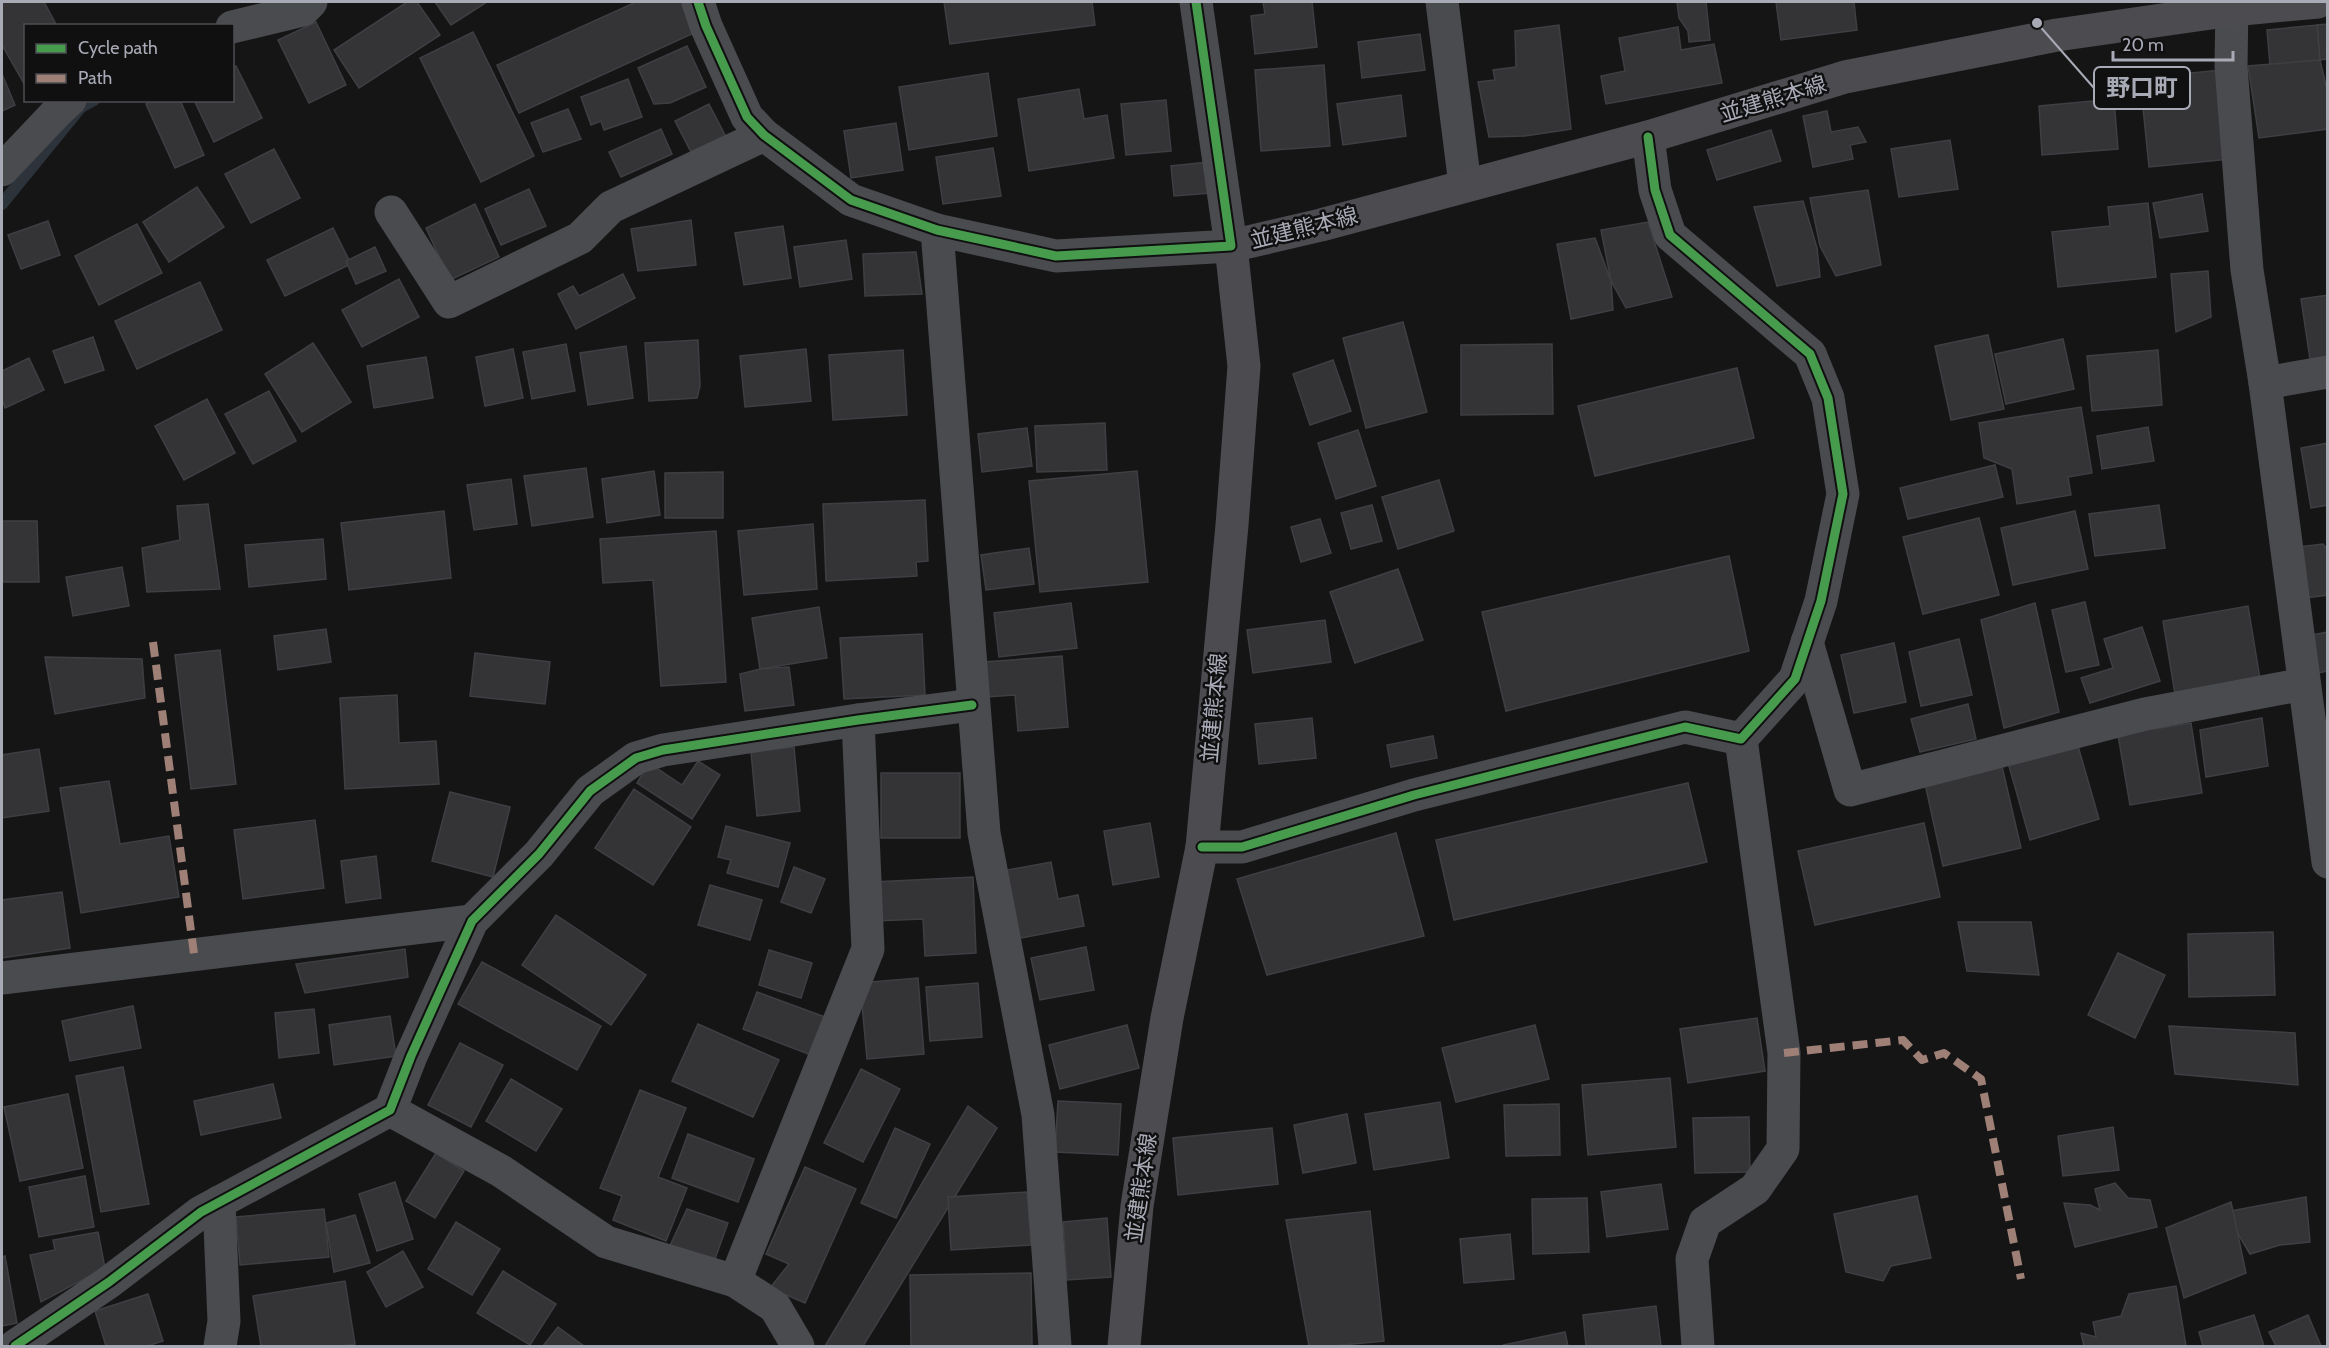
<svg xmlns="http://www.w3.org/2000/svg" width="2329" height="1348" font-family="Cabin,'Noto Sans JP',sans-serif">
<style>
.lines{fill:none;stroke-linecap:round;stroke-linejoin:round}
.stream{stroke:#2d333a;stroke-width:12}
.building{fill:#343437;stroke:#3e3f42;stroke-width:1.5}
.minor{stroke:#4a4b4e;stroke-width:33}
.major{stroke:#4c4c50;stroke-width:33}
.quiet{stroke:#9e8076;stroke-width:8;stroke-dasharray:15 8;stroke-linecap:butt}
.cycleway-casing{stroke:#101011;stroke-width:13}
.cycleway{stroke:#469c4c;stroke-width:9}
.labels{text-anchor:middle;dominant-baseline:central;stroke-width:5;stroke-linejoin:round;paint-order:stroke}
.street-label{font-size:22px;fill:#a8aab6;stroke:#101011}
.leader{fill:none;stroke:#a8aab6;stroke-width:2}
.callout-dot{fill:#a8aab6;stroke:#101011;stroke-width:2}
.callout{fill:#101011;stroke:#a8aab6;stroke-width:2}
.callout-label{font-size:24px;text-anchor:middle;font-weight:bold;fill:#a8aab6}
</style>
<rect width="100%" height="100%" fill="#151516"/>
<g class="lines">
<path class="stream" d="M2,204L81,107L94,100"/>
</g>
<g class="building">
<path d="M2,2H44L57,26H26V87L2,45Z"/>
<path d="M407,2H417L440,35L359,88L334,50Z"/>
<path d="M435,2H487L451,25Z"/>
<path d="M636,2H693L705,28L519,113L497,65Z"/>
<path d="M944,2H1092L1095,25L950,44Z"/>
<path d="M1263,2H1312L1317,47L1255,54L1251,16L1265,14Z"/>
<path d="M1677,2H1706L1710,40L1689,42L1688,31L1679,18Z"/>
<path d="M1776,2H1854L1857,30L1781,40Z"/>
<path d="M316,22L346,85L309,103L278,40Z"/>
<path d="M2328,24V59L2320,60L2317,25Z"/>
<path d="M1559,25L1571,129L1525,136L1489,137L1478,82L1495,80L1493,70L1516,67L1515,31Z"/>
<path d="M2317,25L2320,60L2270,65L2267,30Z"/>
<path d="M1678,27L1681,50L1714,44L1722,83L1606,104L1601,76L1625,71L1619,38Z"/>
<path d="M473,32L534,156L481,182L420,58Z"/>
<path d="M1420,34L1425,70L1362,78L1358,42Z"/>
<path d="M687,46L706,87L670,103L654,104L638,68Z"/>
<path d="M2320,60L2328,94V129L2259,138L2248,66Z"/>
<path d="M1324,65L1330,146L1261,151L1255,70Z"/>
<path d="M236,66L262,118L214,142L194,100H232V68Z"/>
<path d="M2221,70L2230,159L2149,167L2140,78Z"/>
<path d="M988,73L997,136L909,150L899,87Z"/>
<path d="M2,74L15,105L2,111Z"/>
<path d="M628,79L642,117L604,130L601,121L591,125L581,97Z"/>
<path d="M1079,89L1084,119L1107,115L1114,158L1029,171L1018,99Z"/>
<path d="M1401,95L1406,136L1343,145L1337,104Z"/>
<path d="M2114,99L2118,149L2042,155L2039,106Z"/>
<path d="M153,100H180L204,155L175,168L146,104Z"/>
<path d="M1166,100L1171,151L1126,155L1121,104Z"/>
<path d="M709,104L726,137L692,154L675,121Z"/>
<path d="M568,109L581,139L543,152L531,123Z"/>
<path d="M1827,111L1831,132L1858,127L1866,142L1850,145L1853,159L1813,167L1803,116Z"/>
<path d="M896,123L903,170L851,178L844,131Z"/>
<path d="M661,129L672,154L621,177L609,152Z"/>
<path d="M1771,130L1781,161L1717,180L1707,150Z"/>
<path d="M1950,140L1958,189L1899,197L1891,149Z"/>
<path d="M993,148L1001,196L943,204L936,157Z"/>
<path d="M274,149L300,198L251,223L225,174Z"/>
<path d="M1208,162L1211,193L1174,196L1171,166Z"/>
<path d="M197,187L224,227L169,262L143,222Z"/>
<path d="M529,189L546,226L501,245L485,209Z"/>
<path d="M1868,190L1881,265L1836,276L1820,246L1810,198Z"/>
<path d="M2202,194L2208,231L2160,238L2153,203Z"/>
<path d="M1803,201L1817,248L1820,277L1777,286L1754,207Z"/>
<path d="M2148,203L2156,277L2058,287L2052,232L2110,226L2108,207Z"/>
<path d="M475,204L499,257L450,280L426,228Z"/>
<path d="M691,220L696,265L638,271L631,229Z"/>
<path d="M48,221L60,255L21,269L8,235Z"/>
<path d="M1648,222L1672,297L1626,308L1611,281L1601,230Z"/>
<path d="M137,224L162,273L99,305L75,256Z"/>
<path d="M783,226L791,278L744,285L735,233Z"/>
<path d="M333,228L351,264L285,296L267,260Z"/>
<path d="M1595,238L1611,281L1613,310L1571,319L1557,244Z"/>
<path d="M846,240L852,279L800,287L794,247Z"/>
<path d="M375,247L386,271L356,284L346,261Z"/>
<path d="M916,252L922,294L865,296L863,254Z"/>
<path d="M2208,271L2211,317L2176,332L2171,274Z"/>
<path d="M623,274L635,298L576,329L558,294L573,286L579,296Z"/>
<path d="M399,279L419,317L362,347L342,310Z"/>
<path d="M200,282L222,330L137,369L115,321Z"/>
<path d="M2328,295V357L2310,359L2301,299Z"/>
<path d="M1403,322L1427,412L1366,428L1343,338Z"/>
<path d="M1988,335L2004,409L1951,420L1935,346Z"/>
<path d="M93,337L104,370L65,383L53,351Z"/>
<path d="M2063,339L2074,389L2006,404L1995,354Z"/>
<path d="M698,340L700,386L697,398L649,401L645,343Z"/>
<path d="M313,343L351,402L302,432L265,374Z"/>
<path d="M566,344L575,391L532,399L523,352Z"/>
<path d="M1552,344L1553,414L1461,415V345Z"/>
<path d="M626,346L633,398L588,405L580,353Z"/>
<path d="M513,349L523,398L485,406L476,357Z"/>
<path d="M806,349L811,401L745,407L740,356Z"/>
<path d="M903,350L907,415L833,420L829,355Z"/>
<path d="M2158,350L2162,405L2092,411L2087,356Z"/>
<path d="M426,357L433,398L374,408L367,366Z"/>
<path d="M29,358L44,390L5,408L2,400V371Z"/>
<path d="M1333,360L1351,411L1310,425L1293,374Z"/>
<path d="M1737,368L1754,438L1595,476L1578,406Z"/>
<path d="M269,391L296,441L253,464L225,414Z"/>
<path d="M207,399L235,453L184,480L155,426Z"/>
<path d="M2081,407L2092,473L2068,477L2071,495L2017,504L2012,469L1984,458L1979,423Z"/>
<path d="M1105,423L1107,470L1037,472L1035,426Z"/>
<path d="M2148,427L2154,461L2102,469L2097,436Z"/>
<path d="M1027,428L1032,466L982,472L978,434Z"/>
<path d="M1358,430L1376,486L1336,499L1318,443Z"/>
<path d="M2328,443V505L2311,508L2301,448Z"/>
<path d="M1995,465L2003,497L1908,519L1900,488Z"/>
<path d="M586,468L593,517L532,526L524,476Z"/>
<path d="M654,471L660,515L607,523L602,479Z"/>
<path d="M1137,471L1148,582L1040,592L1029,481Z"/>
<path d="M723,472V518H665V473Z"/>
<path d="M511,479L517,524L474,530L467,485Z"/>
<path d="M1439,480L1454,531L1398,549L1382,497Z"/>
<path d="M925,500L928,561L916,562L917,576L826,581L823,504Z"/>
<path d="M208,504L220,589L147,592L142,548L180,540L177,506Z"/>
<path d="M1372,505L1382,541L1351,549L1341,513Z"/>
<path d="M2159,505L2165,548L2095,556L2089,514Z"/>
<path d="M444,511L451,578L349,590L341,523Z"/>
<path d="M2075,511L2088,569L2013,585L2001,528Z"/>
<path d="M1979,518L1999,595L1923,614L1903,537Z"/>
<path d="M1320,519L1331,553L1301,562L1291,527Z"/>
<path d="M2,521H37L39,582H2Z"/>
<path d="M813,524L817,589L744,595L738,531Z"/>
<path d="M716,531L726,682L661,686L653,580L603,583L600,539Z"/>
<path d="M323,539L326,579L249,587L245,545Z"/>
<path d="M2323,544L2328,550V595L2306,598L2299,547Z"/>
<path d="M1029,548L1034,584L986,590L981,555Z"/>
<path d="M1729,556L1749,651L1506,711L1482,612Z"/>
<path d="M122,567L129,606L73,616L66,577Z"/>
<path d="M1398,569L1423,640L1355,663L1330,592Z"/>
<path d="M2085,602L2099,665L2066,672L2052,610Z"/>
<path d="M1071,603L1077,648L999,657L994,613Z"/>
<path d="M2035,603L2059,712L2004,728L1981,620Z"/>
<path d="M2248,606L2260,679L2175,694L2163,621Z"/>
<path d="M819,607L827,658L760,669L752,618Z"/>
<path d="M1325,620L1331,662L1253,673L1247,630Z"/>
<path d="M2142,627L2160,681L2090,703L2081,678L2113,668L2104,639Z"/>
<path d="M326,629L331,662L278,670L274,636Z"/>
<path d="M2328,632V671L2313,674L2306,636Z"/>
<path d="M922,634L925,695L844,699L840,638Z"/>
<path d="M1959,639L1972,695L1921,706L1909,652Z"/>
<path d="M1894,643L1906,702L1854,713L1841,655Z"/>
<path d="M220,650L236,784L191,789L175,655Z"/>
<path d="M475,653L550,662L545,704L470,696Z"/>
<path d="M1062,656L1068,727L1018,731L1015,695L986,697L984,662Z"/>
<path d="M45,657L142,659L145,698L55,714Z"/>
<path d="M789,667L794,705L745,711L740,674L760,669Z"/>
<path d="M397,695L399,743L436,741L439,784L345,789L340,698Z"/>
<path d="M1968,704L1976,739L1920,752L1911,719Z"/>
<path d="M1312,718L1316,758L1259,764L1255,724Z"/>
<path d="M2262,718L2268,766L2206,777L2200,730Z"/>
<path d="M2191,723L2202,793L2130,805L2118,735Z"/>
<path d="M1433,736L1437,758L1391,767L1387,745Z"/>
<path d="M2076,739L2099,819L2030,840L2007,759Z"/>
<path d="M794,747L800,811L757,816L751,752Z"/>
<path d="M39,749L49,811L2,818V755Z"/>
<path d="M698,761L720,775L692,819L637,783L649,763L682,785Z"/>
<path d="M2001,762L2021,848L1943,866L1924,779Z"/>
<rect x="881" y="773" width="79" height="65"/>
<path d="M109,781L120,844L169,836L179,897L81,913L60,788Z"/>
<path d="M1688,783L1707,862L1454,920L1436,840Z"/>
<path d="M634,789L691,827L653,885L595,848Z"/>
<path d="M450,792L510,807L493,877L432,861Z"/>
<path d="M315,820L324,888L243,899L234,830Z"/>
<path d="M1150,823L1159,877L1113,885L1104,831Z"/>
<path d="M1924,823L1940,897L1815,925L1798,851Z"/>
<path d="M726,826L790,843L778,887L727,873L731,860L718,857Z"/>
<path d="M1396,833L1424,936L1267,975L1237,879Z"/>
<path d="M376,856L381,898L346,903L341,861Z"/>
<path d="M1051,862L1058,899L1078,895L1084,926L1016,939L1002,871Z"/>
<path d="M794,867L825,879L811,913L781,902Z"/>
<path d="M973,877L976,953L925,956L923,919L875,921L873,882Z"/>
<path d="M710,885L762,900L750,940L698,925Z"/>
<path d="M62,892L70,948L2,958V900Z"/>
<path d="M556,915L646,975L611,1025L522,965Z"/>
<path d="M1958,922H2031L2039,975L1967,971Z"/>
<path d="M2273,932L2275,995L2189,997L2188,934Z"/>
<path d="M1086,947L1094,990L1040,1000L1031,958Z"/>
<path d="M405,949L408,977L305,993L296,964Z"/>
<path d="M769,950L812,963L801,998L759,985Z"/>
<path d="M2118,953L2165,975L2135,1038L2088,1015Z"/>
<path d="M482,962L601,1026L577,1070L458,1004Z"/>
<path d="M918,978L924,1054L867,1059L860,983Z"/>
<path d="M978,983L982,1037L930,1041L926,987Z"/>
<path d="M757,992L825,1017L811,1055L743,1029Z"/>
<path d="M133,1006L141,1048L70,1061L62,1021Z"/>
<path d="M314,1009L319,1053L279,1058L275,1013Z"/>
<path d="M390,1016L396,1056L334,1065L329,1025Z"/>
<path d="M1757,1018L1765,1071L1688,1083L1680,1029Z"/>
<path d="M698,1024L779,1060L753,1117L672,1081Z"/>
<path d="M1127,1025L1139,1068L1060,1089L1049,1045Z"/>
<path d="M1535,1025L1549,1079L1456,1102L1442,1048Z"/>
<path d="M2169,1026L2295,1033L2298,1085L2175,1074Z"/>
<path d="M460,1043L503,1065L471,1127L428,1105Z"/>
<path d="M123,1067L149,1204L101,1212L76,1076Z"/>
<path d="M861,1069L900,1089L863,1162L824,1143Z"/>
<path d="M1670,1078L1676,1147L1588,1155L1582,1085Z"/>
<path d="M511,1079L562,1109L536,1151L486,1121Z"/>
<path d="M273,1084L281,1118L201,1135L194,1101Z"/>
<path d="M640,1090L686,1108L658,1177L687,1188L666,1241L613,1220L622,1196L600,1188Z"/>
<path d="M68,1094L83,1168L20,1181L4,1107Z"/>
<path d="M1058,1101L1121,1104L1118,1155L1055,1152Z"/>
<path d="M1440,1102L1449,1158L1374,1170L1365,1114Z"/>
<path d="M1559,1104L1560,1155L1506,1156L1504,1105Z"/>
<path d="M968,1106L997,1128L863,1346H825Z"/>
<path d="M1347,1114L1356,1163L1303,1173L1294,1125Z"/>
<path d="M1749,1117L1750,1172L1695,1173L1693,1118Z"/>
<path d="M2113,1127L2119,1170L2063,1176L2058,1136Z"/>
<path d="M895,1128L930,1144L896,1218L861,1203Z"/>
<path d="M1272,1128L1278,1184L1178,1195L1173,1138Z"/>
<path d="M688,1134L754,1159L738,1202L672,1178Z"/>
<path d="M436,1153L464,1171L435,1218L406,1201Z"/>
<path d="M805,1167L856,1189L805,1303L770,1288L789,1264L766,1254Z"/>
<path d="M85,1176L94,1227L39,1237L29,1187Z"/>
<path d="M395,1182L413,1239L377,1251L359,1194Z"/>
<path d="M2115,1183L2128,1198L2150,1200L2157,1227L2075,1247L2064,1203L2090,1205L2100,1210L2095,1189Z"/>
<path d="M1661,1184L1668,1229L1607,1237L1601,1192Z"/>
<path d="M1027,1192L1031,1245L951,1250L948,1197Z"/>
<path d="M1917,1196L1931,1258L1891,1266L1883,1281L1846,1272L1834,1214Z"/>
<path d="M2306,1197L2310,1242L2280,1245L2250,1254L2225,1212Z"/>
<path d="M1587,1198L1589,1252L1533,1254L1532,1199Z"/>
<path d="M2231,1202L2246,1273L2184,1298L2166,1228Z"/>
<path d="M324,1209L329,1257L240,1265L236,1217Z"/>
<path d="M687,1209L728,1223L712,1267L667,1252Z"/>
<path d="M1370,1211L1384,1341L1332,1346H1309L1286,1220Z"/>
<path d="M355,1215L370,1263L334,1272L326,1223Z"/>
<path d="M1107,1218L1111,1277L1067,1280L1063,1222Z"/>
<path d="M456,1222L500,1249L472,1295L428,1269Z"/>
<path d="M98,1232L105,1268L41,1302L30,1255L55,1250L53,1240Z"/>
<path d="M1510,1234L1514,1279L1464,1283L1460,1239Z"/>
<path d="M403,1251L423,1287L386,1307L367,1272Z"/>
<path d="M5,1256L17,1323L2,1326V1257Z"/>
<path d="M503,1271L556,1304L530,1345L477,1313Z"/>
<path d="M1031,1273L1032,1346H911L910,1275Z"/>
<path d="M345,1281L355,1344L339,1346H261L253,1296Z"/>
<path d="M2176,1286L2186,1346H2084L2081,1333L2096,1337L2093,1322L2121,1316L2129,1294Z"/>
<path d="M148,1294L163,1341L147,1346H106L95,1311Z"/>
<path d="M1656,1306L1661,1346H1586L1583,1315Z"/>
<path d="M2254,1315L2264,1346H2203L2199,1332Z"/>
<path d="M2308,1315L2321,1346H2276L2269,1332Z"/>
<path d="M558,1327L584,1346H543Z"/>
<path d="M1565,1332L1568,1346H1503V1345Z"/>
</g>
<g class="lines">
<g class="minor">
<path d="M698,2L706,26L747,117L764,135L851,200L937,230L1056,256L1231,246L1196,2"/>
<path d="M1442,2L1465,185"/>
<path d="M2232,2L2231,66L2247,270L2265,383L2328,862"/>
<path d="M232,27L303,10L311,2"/>
<path d="M2,170L57,112L70,100"/>
<path d="M391,212L449,302L580,238L611,207L764,135"/>
<path d="M937,230L984,833L1038,1115L1055,1346"/>
<path d="M2265,383L2328,372"/>
<path d="M1807,642L1850,790L2145,714L2304,684"/>
<path d="M1202,847H1242L1414,795L1685,727L1741,739L1795,679L1821,601L1843,494L1828,398L1810,354L1670,235L1655,190L1648,137"/>
<path d="M2,978L472,921"/>
<path d="M390,1110L501,1171L606,1242L735,1281L775,1307L798,1346"/>
<path d="M219,1202L224,1321L220,1346"/>
<path d="M735,1281L868,949L858,720"/>
<path d="M15,1346L109,1282L201,1212L390,1110L411,1056L472,921L539,854L590,791L636,758L663,750L858,720L972,705"/>
<path d="M1698,1346L1692,1259L1705,1222L1755,1189L1783,1149L1784,1053L1741,739"/>
</g>
<path class="major" d="M1124,1346L1137,1206L1167,1018L1202,847L1232,525L1244,366L1231,246L1321,225L1648,137L1845,77L2057,35L2232,10L2318,2"/>
<g class="quiet">
<path d="M153,642L194,954"/>
<path d="M1784,1053L1903,1040L1922,1060L1944,1053L1981,1079L2021,1279"/>
</g>
<defs>
<g id="cycleway">
<path d="M698,2L706,26L747,117L764,135L851,200L937,230L1056,256L1231,246L1196,2"/>
<path d="M1202,847H1242L1414,795L1685,727L1741,739L1795,679L1821,601L1843,494L1828,398L1810,354L1670,235L1655,190L1648,137"/>
<path d="M15,1346L109,1282L201,1212L390,1110L411,1056L472,921L539,854L590,791L636,758L663,750L858,720L972,705"/>
</g>
</defs>
<use href="#cycleway" class="cycleway-casing"/>
<use href="#cycleway" class="cycleway"/>
</g>
<g class="labels">
<g class="street-label">
<text transform="translate(1773 99) rotate(-17)">並建熊本線</text>
<text transform="translate(1304 228) rotate(-14)">並建熊本線</text>
<text transform="translate(1214 708) rotate(-85)">並建熊本線</text>
<text transform="translate(1141 1188) rotate(-82)">並建熊本線</text>
</g>
</g>
<path class="leader" d="M2037 23L2094 88"/>
<circle class="callout-dot" cx="2037" cy="23" r="6"/>
<rect class="callout" x="2094" y="67" width="96" height="42" rx="6"/>
<g class="callout-label">
<text x="2142" y="96">野口町</text>
</g>
<rect width="2329" height="1348" fill="none" stroke="#a8aab6" stroke-width="6"/>
<rect x="24" y="24" width="210" height="78" fill="#101011" stroke="#4d4e53" stroke-width="1.5"/>
<rect x="36" y="44" width="30" height="9" fill="#469c4c" stroke="#4d4e53" stroke-width="1.5"/>
<text x="78" y="54" font-size="18" fill="#a8aab6">Cycle path</text>
<rect x="36" y="74" width="30" height="9" fill="#9e8076" stroke="#4d4e53" stroke-width="1.5"/>
<text x="78" y="84" font-size="18" fill="#a8aab6">Path</text>
<path d="M2113 51v9h120v-9" fill="none" stroke="#a8aab6" stroke-width="3"/>
<text x="2122" y="51" font-size="18" fill="#a8aab6" stroke="#101011" stroke-width="4.5" paint-order="stroke">20 m</text>
</svg>
